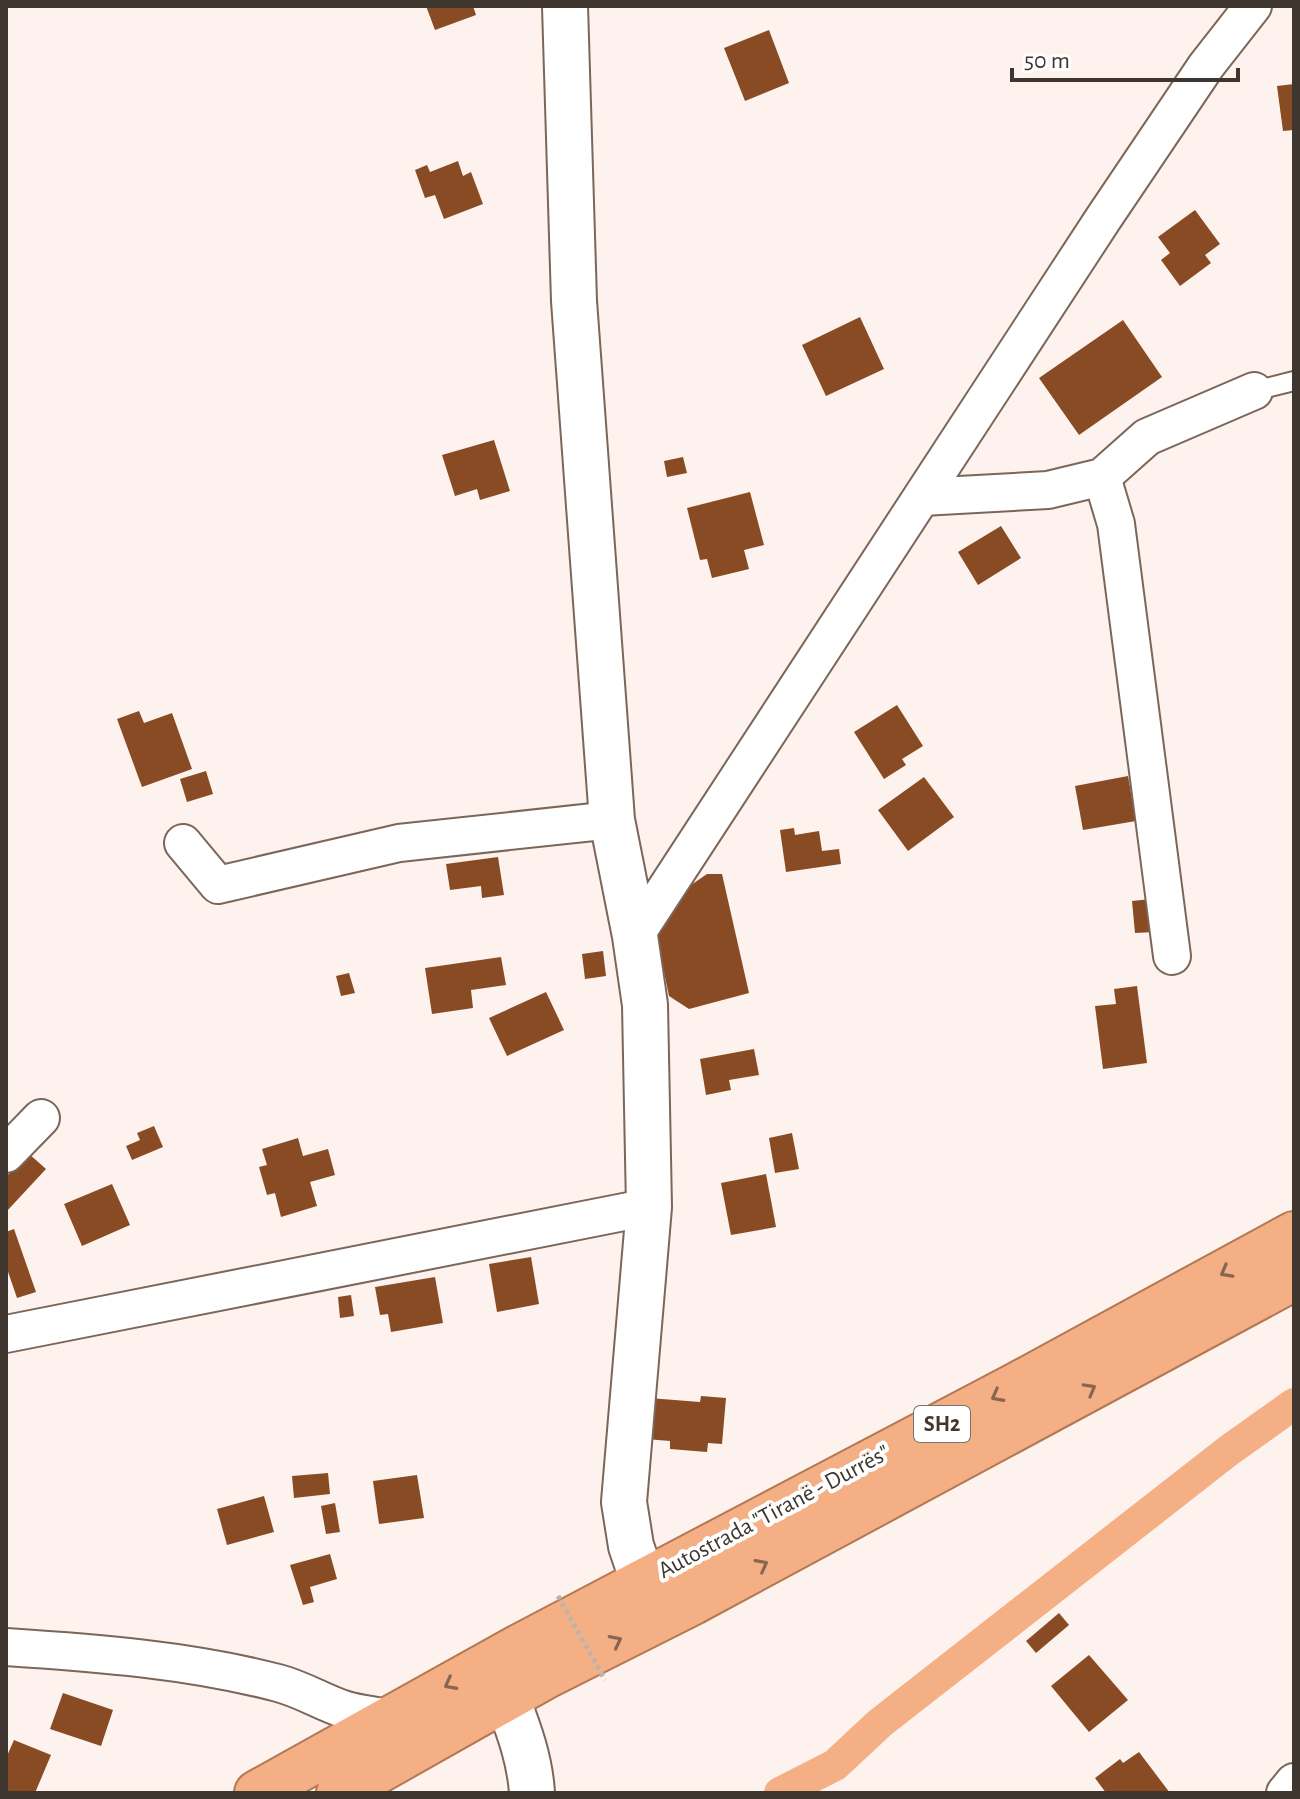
<svg xmlns="http://www.w3.org/2000/svg" width="1300" height="1799" font-family="'Alegreya Sans',sans-serif">
<style>
.lines{fill:none;stroke-linecap:round;stroke-linejoin:round}
.canal{stroke:#f5af85;stroke-width:32}
.building{fill:#894b23}
.service-casing{stroke:#7b6659;stroke-width:22}
.minor-casing{stroke:#7b6659;stroke-width:40}
.tertiary-casing{stroke:#7b6659;stroke-width:48}
.trunk-casing{stroke:#b37853;stroke-width:48}
.service{stroke:#fff;stroke-width:18}
.minor{stroke:#fff;stroke-width:36}
.tertiary{stroke:#fff;stroke-width:44}
.trunk{stroke:#f4af84;stroke-width:44}
.path-bridge{stroke:#bdb3ae;stroke-width:5;stroke-dasharray:4 4;stroke-linecap:butt}
.oneway{stroke:#876652}
.labels{text-anchor:middle;dominant-baseline:central;stroke-width:8;stroke-linejoin:round;paint-order:stroke}
.shield{fill:#fff;stroke:#79726e;stroke-width:2}
.shield-label{font-size:22px;font-weight:bold;fill:#3f3630}
.street-label{font-size:24px;fill:#3f3630;stroke:#fff}
</style>
<rect width="100%" height="100%" fill="#fdf2ed"/>
<g class="lines">
<path class="canal" d="M780,1793L835,1765L880,1723L1228,1451L1294,1404"/>
</g>
<g class="building">
<path d="M426,6H473L476,15L435,30Z"/>
<path d="M769,30L789,83L745,101L724,48Z"/>
<path d="M1294,84V130L1283,131L1277,86Z"/>
<path d="M458,161L463,176L471,172L483,204L444,219L435,195L425,198L415,170L427,165L430,172Z"/>
<path d="M1195,210L1220,244L1205,255L1211,263L1180,286L1161,260L1170,253L1158,237Z"/>
<path d="M860,317L884,369L826,396L802,345Z"/>
<path d="M1123,320L1162,377L1079,435L1039,378Z"/>
<path d="M494,440L510,491L480,500L477,489L455,496L442,455Z"/>
<path d="M683,457L687,473L667,477L664,461Z"/>
<path d="M750,492L764,545L744,550L749,569L712,578L707,559L700,560L687,508Z"/>
<path d="M1001,526L1021,558L978,585L958,552Z"/>
<path d="M897,705L923,746L902,759L906,765L884,779L854,732Z"/>
<path d="M139,711L144,723L172,713L192,769L142,787L117,719Z"/>
<path d="M206,771L213,794L187,802L180,779Z"/>
<path d="M1128,776L1136,821L1083,830L1075,786Z"/>
<path d="M924,777L954,817L908,851L878,810Z"/>
<path d="M794,828L795,835L819,831L822,851L839,849L841,864L786,872L780,830Z"/>
<path d="M498,857L504,895L482,898L481,886L450,890L446,864Z"/>
<path d="M707,874H722L749,993L689,1009L669,996L655,928L691,885Z"/>
<path d="M1151,899L1154,932L1135,933L1132,901Z"/>
<path d="M603,951L606,976L585,979L582,954Z"/>
<path d="M501,957L506,985L471,990L473,1008L432,1014L425,968Z"/>
<path d="M349,973L355,993L341,996L336,976Z"/>
<path d="M1137,986L1147,1063L1103,1069L1095,1006L1116,1004L1114,989Z"/>
<path d="M546,992L564,1030L507,1056L489,1018Z"/>
<path d="M754,1049L759,1075L729,1080L731,1090L706,1095L700,1059Z"/>
<path d="M154,1126L163,1147L132,1160L126,1146L140,1140L137,1133Z"/>
<path d="M792,1133L799,1169L775,1173L769,1138Z"/>
<path d="M298,1138L303,1156L328,1149L335,1175L310,1182L317,1206L281,1217L275,1193L267,1195L259,1167L267,1165L262,1149Z"/>
<path d="M28,1153L46,1169L6,1212V1177Z"/>
<path d="M766,1174L776,1227L731,1235L721,1183Z"/>
<path d="M112,1184L130,1225L82,1246L64,1204Z"/>
<path d="M14,1229L36,1292L17,1298L6,1266V1232Z"/>
<path d="M531,1257L539,1304L497,1312L489,1264Z"/>
<path d="M435,1277L443,1323L391,1332L388,1314L380,1315L375,1287Z"/>
<path d="M351,1295L354,1316L340,1318L338,1297Z"/>
<path d="M701,1396L726,1398L722,1444L708,1443L707,1452L670,1449V1441L646,1439L649,1398L700,1402Z"/>
<path d="M328,1473L330,1494L294,1498L292,1476Z"/>
<path d="M417,1475L424,1518L379,1524L373,1481Z"/>
<path d="M264,1496L274,1532L227,1545L217,1509Z"/>
<path d="M335,1503L340,1532L326,1534L321,1506Z"/>
<path d="M330,1554L337,1579L310,1587L314,1602L303,1605L290,1565Z"/>
<path d="M1059,1613L1069,1625L1036,1653L1026,1641Z"/>
<path d="M1089,1655L1128,1700L1089,1732L1051,1686Z"/>
<path d="M63,1693L113,1710L101,1746L50,1729Z"/>
<path d="M14,1740L51,1755L35,1793H6V1758Z"/>
<path d="M1139,1752L1170,1793H1106L1095,1778L1120,1759L1123,1763Z"/>
</g>
<g class="lines">
<defs>
<path id="service" d="M1254,391L1294,381"/>
<g id="minor">
<path d="M1102,477L1116,524L1172,956"/>
<path d="M922,497L1048,490L1102,477L1147,437L1254,391"/>
<path d="M183,843L218,885L399,843L612,820"/>
<path d="M635,936L1103,219L1206,66L1253,6"/>
<path d="M6,1154L41,1118"/>
<path d="M6,1334L649,1207"/>
<path d="M6,1647C97,1653 190,1660 278,1683C302,1689 323,1703 346,1710C359,1714 374,1715 388,1718"/>
<path d="M1285,1793L1294,1782"/>
</g>
<g id="tertiary">
<path d="M565,6L574,301L612,820L635,936L645,1005L649,1207L624,1502L631,1546L643,1581"/>
<path d="M507,1699C519,1730 530,1760 532,1793"/>
</g>
<g id="trunk">
<path d="M257,1793L519,1647L1015,1386L1294,1234"/>
<path d="M339,1793L546,1676L693,1602L1294,1278"/>
</g>
</defs>
<use href="#service" class="service-casing"/>
<use href="#minor" class="minor-casing"/>
<use href="#tertiary" class="tertiary-casing"/>
<use href="#trunk" class="trunk-casing"/>
<use href="#service" class="service"/>
<use href="#minor" class="minor"/>
<use href="#tertiary" class="tertiary"/>
<use href="#trunk" class="trunk"/>
<path class="path-bridge" d="M558,1596L605,1680"/>
</g>
<defs><path id="oneway-chevron" d="M-2-3.5L2.5 0L-2 3.5" fill="none" stroke-width="1.6" stroke-linecap="round" stroke-linejoin="round" transform="scale(2)"/></defs>
<g class="oneway">
<use href="#oneway-chevron" transform="translate(1226 1272) rotate(151)"/>
<use href="#oneway-chevron" transform="translate(1090 1389) rotate(-29)"/>
<use href="#oneway-chevron" transform="translate(997 1396) rotate(152)"/>
<use href="#oneway-chevron" transform="translate(762 1565) rotate(-28)"/>
<use href="#oneway-chevron" transform="translate(616 1641) rotate(-27)"/>
<use href="#oneway-chevron" transform="translate(450 1684) rotate(152)"/>
</g>
<g class="labels">
<rect class="shield" x="914" y="1406" width="56" height="36" rx="6"/>
<g class="shield-label">
<text x="942" y="1424">SH2</text>
</g>
<g class="street-label">
<text transform="translate(774 1512) rotate(-28)">Autostrada "Tiranë - Durrës"</text>
</g>
</g>
<rect width="1300" height="1799" fill="none" stroke="#3f3630" stroke-width="16"/>
<path d="M1012 68v12h226v-12" fill="none" stroke="#3f3630" stroke-width="4"/>
<text x="1024" y="68" font-size="24" fill="#3f3630" stroke="#ffffff" stroke-width="6" paint-order="stroke">50 m</text>
</svg>
